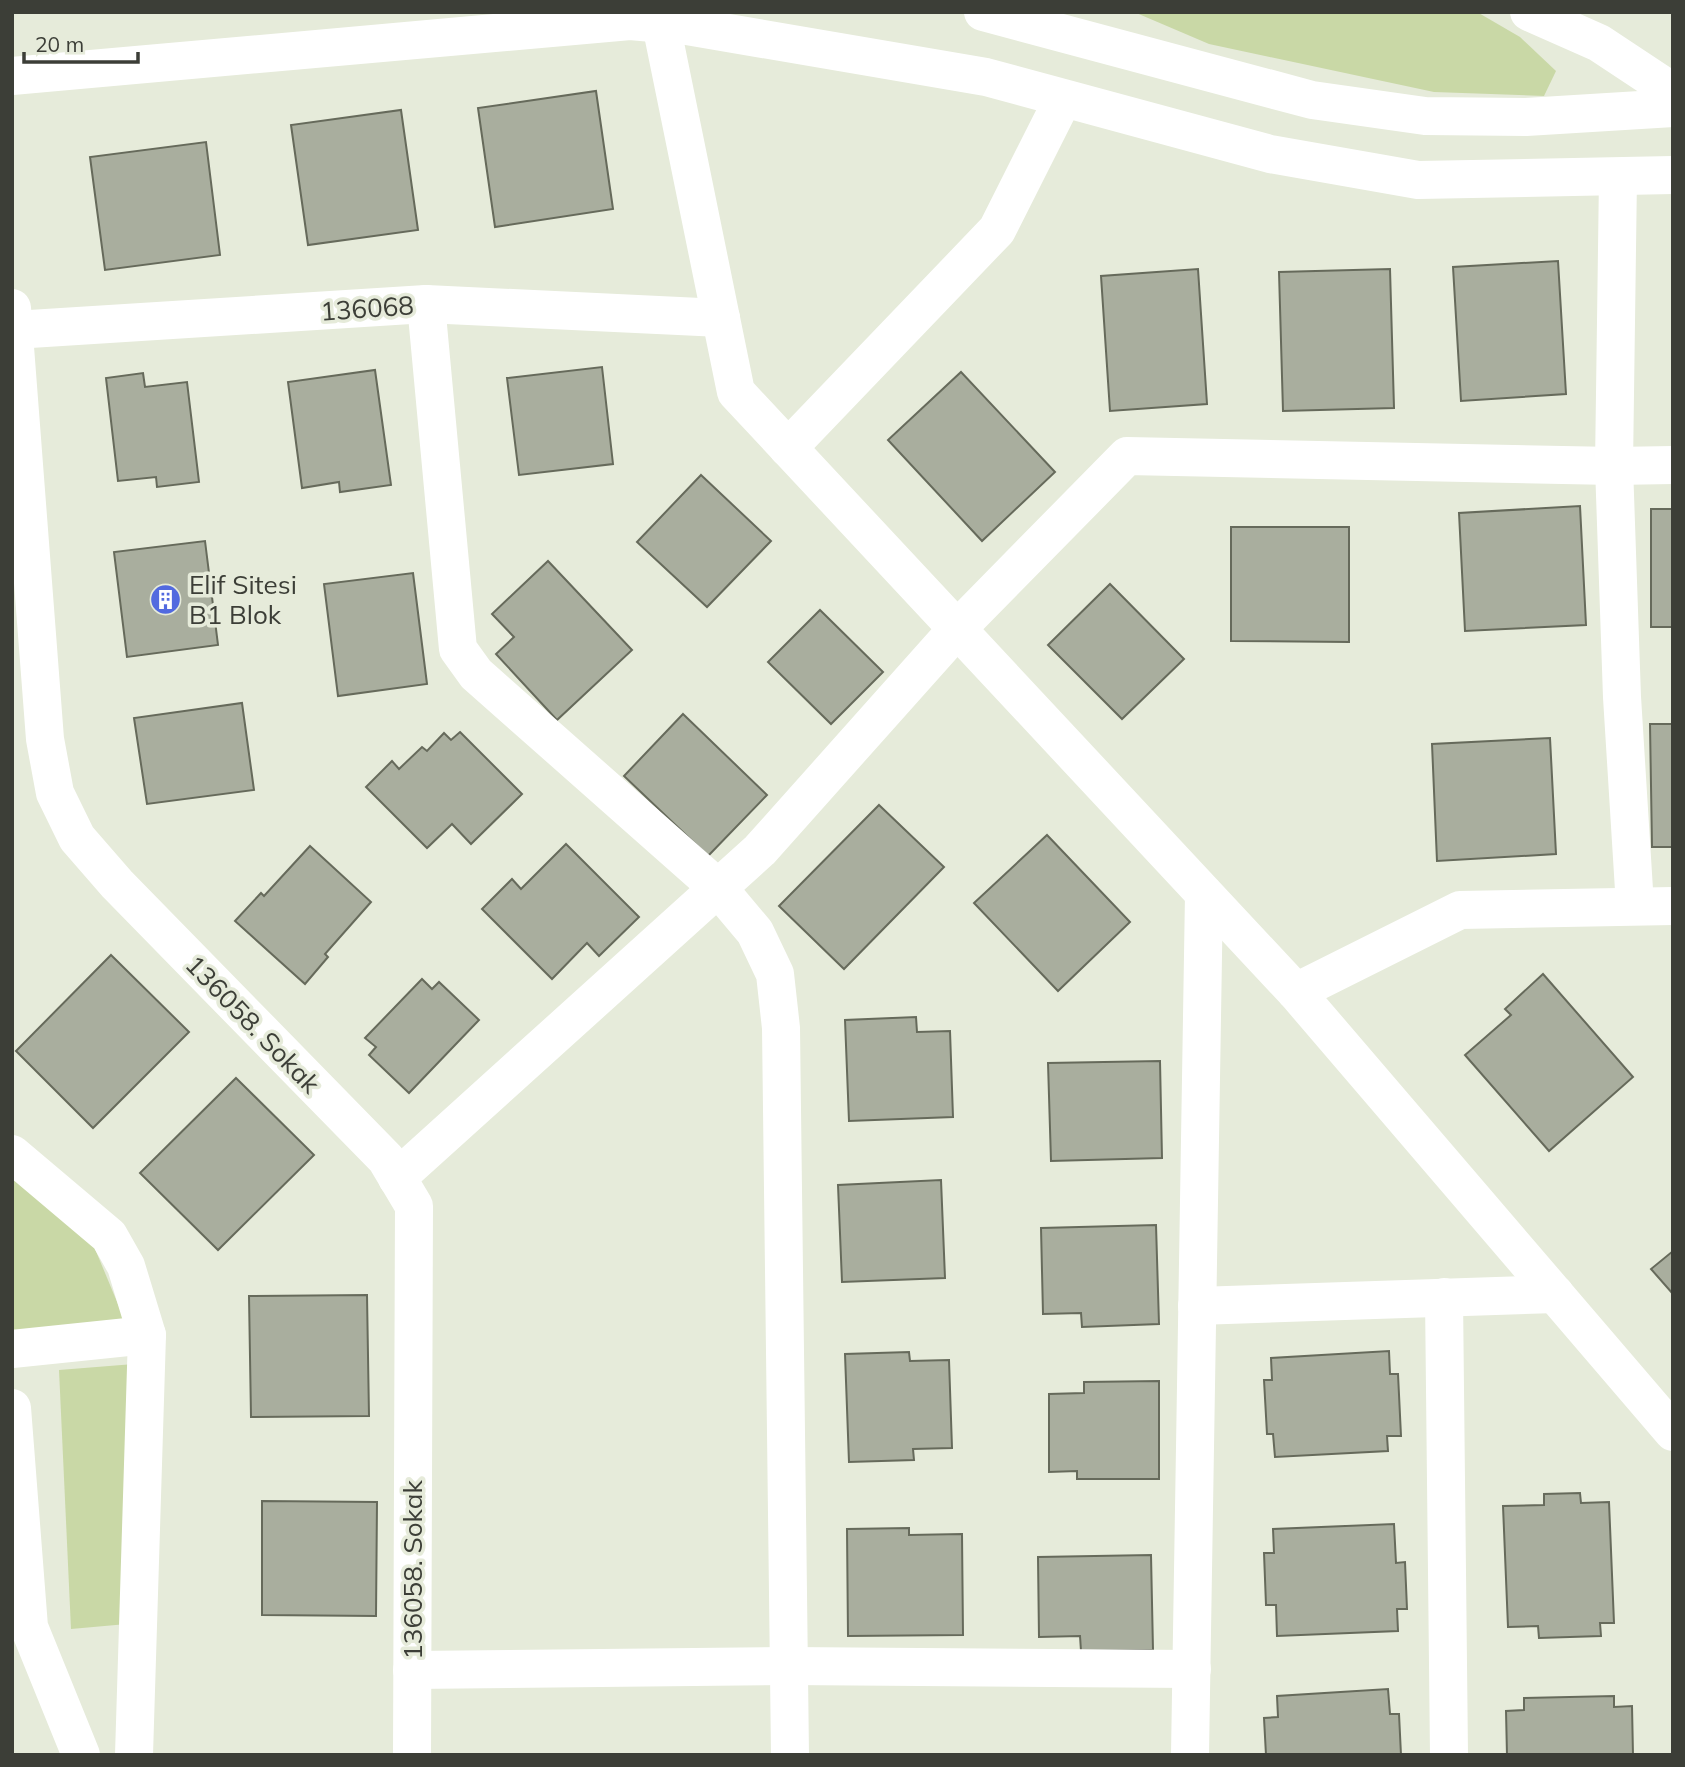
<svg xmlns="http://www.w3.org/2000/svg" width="1685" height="1767" font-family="Mulish,sans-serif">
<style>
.green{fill:#c9d8a6}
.building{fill:#a9ae9e;stroke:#666a5b;stroke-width:2}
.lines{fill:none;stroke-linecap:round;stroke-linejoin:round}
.minor{stroke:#fff;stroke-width:38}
.major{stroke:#fff;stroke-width:38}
.labels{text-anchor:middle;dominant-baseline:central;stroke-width:7;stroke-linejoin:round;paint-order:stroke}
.street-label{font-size:26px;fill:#3c3e37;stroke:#e6ebda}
.poi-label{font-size:26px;fill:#3c3e37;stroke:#e6ebda;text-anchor:start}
</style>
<rect width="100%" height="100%" fill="#e6ebda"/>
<g class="green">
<path d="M1134,12H1477L1520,37L1556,71L1544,96L1434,92L1209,44Z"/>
<path d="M12,1167L93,1244L125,1321L12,1331Z"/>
<path d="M134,1364L138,1623L71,1629L59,1370Z"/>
</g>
<g class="building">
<path d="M596,91L613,209L495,227L478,108Z"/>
<path d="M401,110L418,230L308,245L291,125Z"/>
<path d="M206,142L220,255L105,270L90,157Z"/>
<path d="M1558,261L1566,394L1461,401L1453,267Z"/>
<path d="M1198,269L1207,404L1110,411L1101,276Z"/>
<path d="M1390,269L1394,408L1283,411L1279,272Z"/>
<path d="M602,367L613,464L519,475L507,378Z"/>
<path d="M375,370L391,485L340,492L339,482L302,488L288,382Z"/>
<path d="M961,372L1055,472L982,541L888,440Z"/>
<path d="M143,373L145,387L187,382L199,482L157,487L156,477L118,481L106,378Z"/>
<path d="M701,475L771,541L707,607L637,542Z"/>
<path d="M1580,506L1586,625L1465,631L1459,513Z"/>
<rect x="1651" y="509" width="22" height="118"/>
<path d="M1231,527H1349V642L1231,641Z"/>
<path d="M205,541L218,645L127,657L114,552Z"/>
<path d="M548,561L632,650L557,720L496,654L514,637L492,614Z"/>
<path d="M413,573L427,684L338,696L324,584Z"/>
<path d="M1110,584L1184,659L1122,719L1048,645Z"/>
<path d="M820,610L883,672L831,724L768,662Z"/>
<path d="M242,703L254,790L147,804L134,718Z"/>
<path d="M683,714L767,795L708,856L624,776Z"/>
<path d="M1650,724H1673V847H1652Z"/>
<path d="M460,732L522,794L471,844L452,824L427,848L366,787L392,761L399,769L422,747L427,751L444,733L451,740Z"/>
<path d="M1550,738L1556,854L1437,861L1432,744Z"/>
<path d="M879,805L944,867L844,969L779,906Z"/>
<path d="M1047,835L1130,922L1058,991L974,903Z"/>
<path d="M566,844L639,917L599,956L587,943L552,979L482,909L512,879L521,889Z"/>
<path d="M310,846L371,902L325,954L328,957L305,984L235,921L261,893L264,896Z"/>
<path d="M111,955L189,1032L93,1128L16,1051Z"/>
<path d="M1543,974L1633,1077L1549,1151L1465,1055L1511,1015L1505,1009Z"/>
<path d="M422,979L432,989L439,982L479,1020L409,1093L369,1055L376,1047L365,1038Z"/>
<path d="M916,1017L917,1032L950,1031L953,1117L849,1121L845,1020Z"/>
<path d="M1160,1061L1162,1158L1051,1161L1048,1063Z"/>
<path d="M236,1078L314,1155L218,1250L140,1173Z"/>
<path d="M941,1180L945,1278L842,1282L838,1185Z"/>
<path d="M1156,1225L1159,1324L1082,1327L1081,1313L1043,1314L1041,1228Z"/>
<path d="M1673,1251V1294L1651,1269Z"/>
<path d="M367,1295L369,1416L251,1417L249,1296Z"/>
<path d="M1389,1351L1390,1374H1398L1401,1436H1387L1388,1451L1275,1457L1273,1434H1267L1264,1380H1272L1271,1358Z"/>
<path d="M909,1352L910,1361L949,1360L952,1448L913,1449L914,1460L849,1462L845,1354Z"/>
<path d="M1159,1381V1479H1077V1471L1049,1472V1394L1084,1393V1382Z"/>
<path d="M1580,1493L1581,1503L1609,1502L1614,1623H1600L1601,1636L1539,1638L1538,1626L1508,1627L1503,1506L1544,1505V1494Z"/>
<path d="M262,1501L377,1502L376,1616L262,1615Z"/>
<path d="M1394,1524L1396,1563L1405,1562L1407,1609H1397L1398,1631L1277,1636L1276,1605H1266L1264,1553H1274L1273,1529Z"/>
<path d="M909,1528V1535L962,1534L963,1635L848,1636L847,1529Z"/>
<path d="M1151,1555L1153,1650L1081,1651L1080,1636L1039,1637L1038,1557Z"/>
<path d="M1388,1689L1390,1714H1399L1401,1755H1266L1264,1718L1278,1717L1277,1696Z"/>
<path d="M1614,1696V1707L1632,1706L1633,1755H1507L1506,1711L1524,1710V1698Z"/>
</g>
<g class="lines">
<g class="minor">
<path d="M1529,12L1599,43L1673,92"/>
<path d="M661,24L736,392L1296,992L1673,1432"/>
<path d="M1618,177L1614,466L1622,697L1635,906"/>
<path d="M426,304L458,649L476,674L718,888L755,932L775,974L781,1028L790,1755"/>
<path d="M12,308L45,739L55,793L77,838L117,884L386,1159L414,1206L412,1755"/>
<path d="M14,330L426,304L721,318"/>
<path d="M788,448L997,230L1063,99"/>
<path d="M1296,992L1460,910L1673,906"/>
<path d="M12,1154L109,1236L126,1266L147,1335L134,1755"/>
<path d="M397,1178L760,850L958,628L1127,456L1614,466L1673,465"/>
<path d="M1444,1297L1449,1755"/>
<path d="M1197,1306L1555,1294"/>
<path d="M12,1349L147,1335"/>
<path d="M12,1408L29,1627L81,1755"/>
<path d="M412,1670L789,1666L1192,1669"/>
<path d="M1190,1755L1204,894"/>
</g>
<g class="major">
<path d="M983,12L1312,100L1425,116L1526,117L1673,108"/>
<path d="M12,76L630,21L687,26L986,77L1270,154L1418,180L1673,175"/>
</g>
</g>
<defs>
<symbol id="building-disc" viewBox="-11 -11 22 22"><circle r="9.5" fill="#526adf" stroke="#e6ebda"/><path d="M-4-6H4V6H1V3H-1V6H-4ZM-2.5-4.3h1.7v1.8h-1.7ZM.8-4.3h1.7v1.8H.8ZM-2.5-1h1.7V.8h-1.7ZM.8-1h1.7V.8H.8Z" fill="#fff"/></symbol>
</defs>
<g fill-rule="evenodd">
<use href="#building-disc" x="148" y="582" width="35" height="35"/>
</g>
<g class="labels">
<g class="street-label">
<text transform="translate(367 308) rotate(-4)">136068</text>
<text transform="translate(253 1024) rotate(46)">136058. Sokak</text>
<text transform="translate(412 1570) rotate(-90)">136058. Sokak</text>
</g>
<g class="poi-label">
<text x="189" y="584">Elif Sitesi<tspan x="189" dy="30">B1 Blok</tspan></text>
</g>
</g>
<rect width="1685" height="1767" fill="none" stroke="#3c3e37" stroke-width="28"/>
<path d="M24 52v10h114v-10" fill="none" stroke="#3c3e37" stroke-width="3.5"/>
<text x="35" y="52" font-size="21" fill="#3c3e37" stroke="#e6ebda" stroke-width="5" paint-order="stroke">20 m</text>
</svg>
